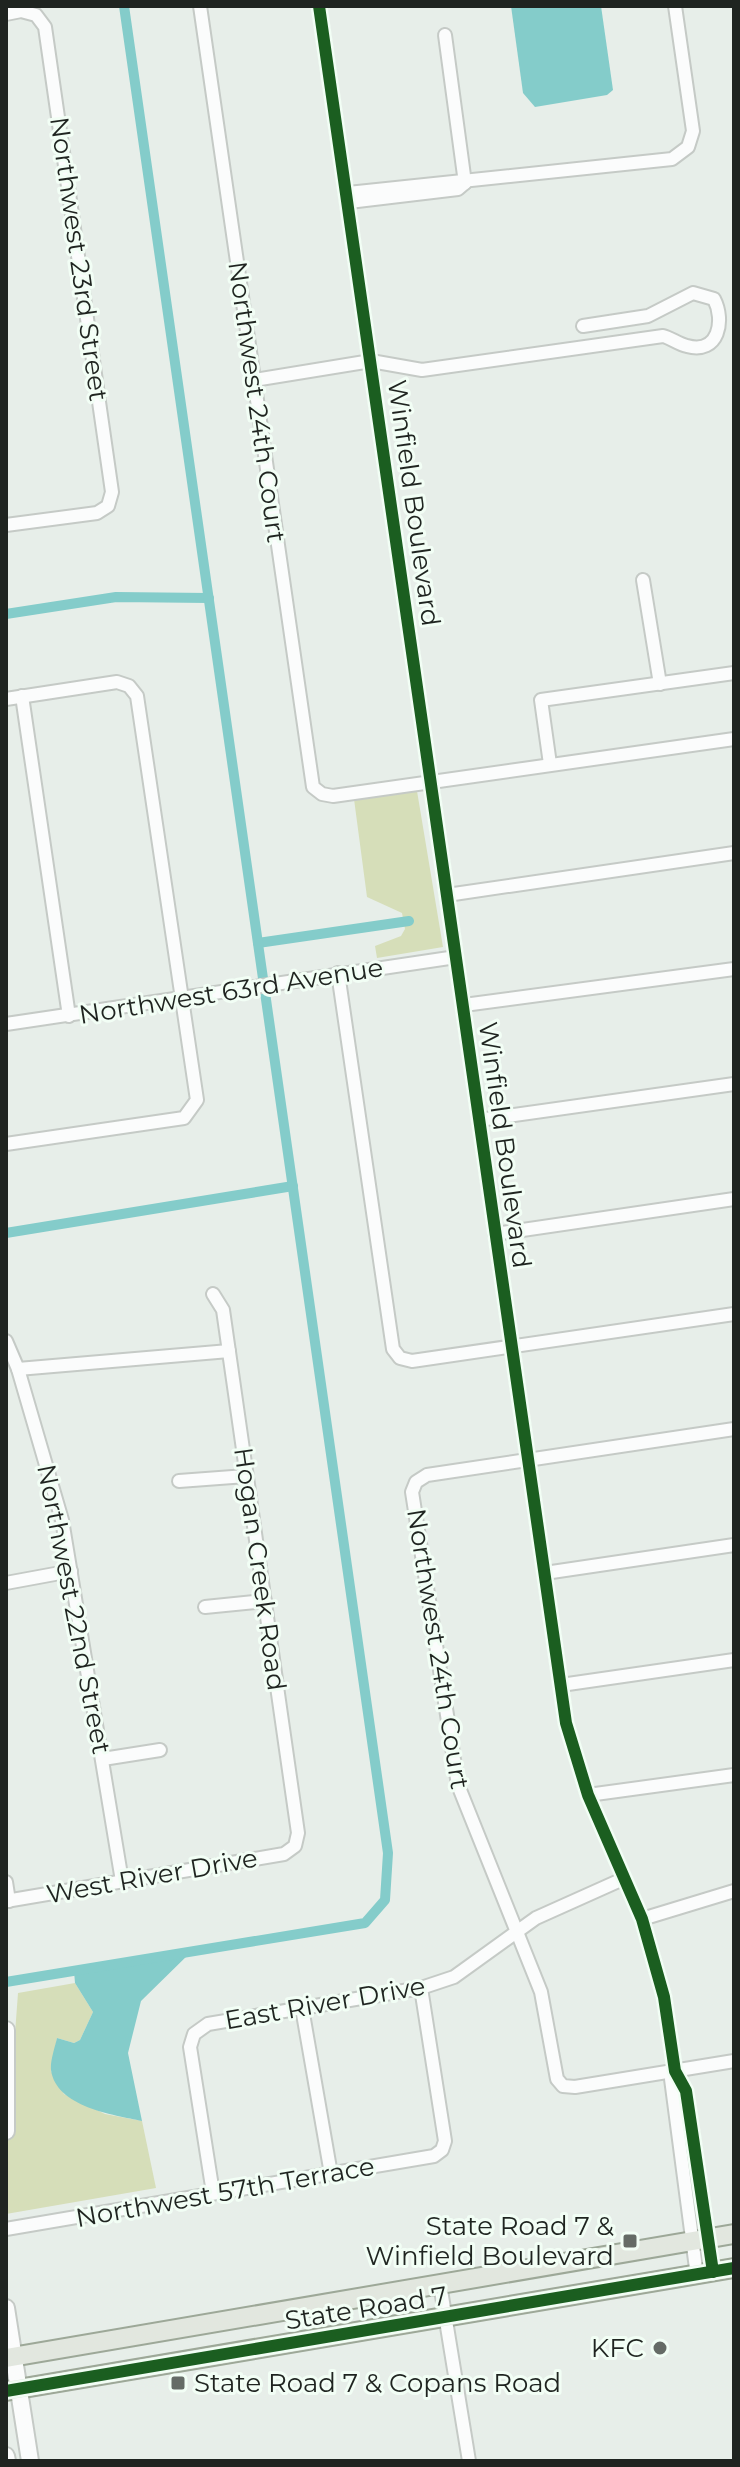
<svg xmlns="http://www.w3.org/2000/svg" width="740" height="2467" font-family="Montserrat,sans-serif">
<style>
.green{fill:#d6deb9}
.water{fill:#84ccca}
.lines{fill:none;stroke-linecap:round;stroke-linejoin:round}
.canal{stroke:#84ccca;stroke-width:10}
.street-casing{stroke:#c5cac6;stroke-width:16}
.secondary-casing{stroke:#c5cac6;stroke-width:20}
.primary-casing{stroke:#9da898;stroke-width:22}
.street{stroke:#fbfcfc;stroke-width:12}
.secondary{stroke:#fbfcfc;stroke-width:16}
.primary{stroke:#e2e7df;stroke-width:18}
.cycleway-casing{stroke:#f2fef5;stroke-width:17}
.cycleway{stroke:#1b5e20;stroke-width:12}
.poi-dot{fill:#656b66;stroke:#f2fef5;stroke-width:3}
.labels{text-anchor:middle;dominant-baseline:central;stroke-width:6;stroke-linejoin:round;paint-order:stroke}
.street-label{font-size:26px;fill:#1f2420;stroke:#f2fef5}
.poi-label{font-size:26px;fill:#1f2420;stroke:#f2fef5;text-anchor:end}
</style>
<rect width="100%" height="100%" fill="#e7eee9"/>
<g class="green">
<path d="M417,791L443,947L377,958L375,946L401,936L405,929L402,913L367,897L354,799Z"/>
<path d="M75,1983L93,2012L80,2040L74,2043L57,2038L51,2071L64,2094L105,2114L142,2121L156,2188L6,2214V2156L18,1993Z"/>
</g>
<g class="water">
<path d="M511,6H601L613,90L607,95L535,107L523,93Z"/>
<path d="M192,1951L141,2001L128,2053L142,2121C114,2115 56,2107 51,2070C50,2061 55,2047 57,2038L74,2043L80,2040L93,2012L75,1983L74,1971Z"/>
</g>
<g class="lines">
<g class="canal">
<path d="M6,614L116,597L209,598"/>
<path d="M258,943L409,921"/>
<path d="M6,1233L293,1186"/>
<path d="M6,1982L365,1923L385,1900L388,1853L124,6"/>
</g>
<defs>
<g id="street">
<path d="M200,6L313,787L322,794L333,796L734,739"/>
<path d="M319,6L566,1723L588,1795L642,1919L664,1997L675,2071L686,2091L713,2272"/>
<path d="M6,14L21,11L36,15L45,27L112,492L108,506L97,513L6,525"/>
<path d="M445,35L465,183"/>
<path d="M348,193L672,159L688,147L693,131L675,6"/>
<path d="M349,202L458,189L465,183"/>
<path d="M254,380L371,361L422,370L663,336C671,338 678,344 687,346C719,355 725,320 714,299L693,293L648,316L583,326"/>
<path d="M643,580L660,684"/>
<path d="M22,696L69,1016"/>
<path d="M6,699L117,682L129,686L137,696L197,1100L184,1118L6,1144"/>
<path d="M550,764L541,700L734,673"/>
<path d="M447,895L734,853"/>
<path d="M338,973L393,1349L400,1358L412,1361L734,1314"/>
<path d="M464,1005L734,969"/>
<path d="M6,1024L456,957"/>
<path d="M479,1120L734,1084"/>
<path d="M495,1234L734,1199"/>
<path d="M6,1341L18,1369L62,1520L122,1881"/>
<path d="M18,1369L229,1351"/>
<path d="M734,1429L427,1475L416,1482L412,1492L458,1785L541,1992L557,2079L563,2086L575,2087L734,2061"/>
<path d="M179,1481L246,1476"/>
<path d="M545,1573L734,1545"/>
<path d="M6,1583L71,1571"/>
<path d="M205,1607L265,1601"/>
<path d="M561,1685L734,1660"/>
<path d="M103,1759L160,1750"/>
<path d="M588,1795L734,1775"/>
<path d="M6,1882L9,1901"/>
<path d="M6,1901L284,1854L295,1846L298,1833L223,1310L213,1294"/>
<path d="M642,1919L734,1891"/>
<path d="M302,2008L331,2174"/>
<path d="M675,2071L671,2079L697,2276"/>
<path d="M213,2193L190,2047L194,2034L208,2024L421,1988L454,1977L536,1918L623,1879"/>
<path d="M6,2229L434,2156L442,2150L445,2141L421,1988"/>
<path d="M440,2284L469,2461"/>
</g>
<g id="secondary">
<path d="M6,2030V2131"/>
<path d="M6,2308L30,2461"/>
<path d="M6,2456L7,2461"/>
</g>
<g id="primary">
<path d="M6,2358L734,2234"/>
<path d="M6,2391L734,2268"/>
</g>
</defs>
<use href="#street" class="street-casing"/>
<use href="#secondary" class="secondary-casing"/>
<use href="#primary" class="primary-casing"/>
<use href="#street" class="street"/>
<use href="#secondary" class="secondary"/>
<use href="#primary" class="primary"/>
<defs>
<g id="cycleway">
<path d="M319,6L566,1723L588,1795L642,1919L664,1997L675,2071L686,2091L713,2272"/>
<path d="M6,2391L734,2268"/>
</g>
</defs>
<use href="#cycleway" class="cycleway-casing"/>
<use href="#cycleway" class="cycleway"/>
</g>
<g class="poi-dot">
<rect x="622" y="2233" width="16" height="16" rx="4"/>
<circle cx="660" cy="2348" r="8"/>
<rect x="170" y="2375" width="16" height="16" rx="4"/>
</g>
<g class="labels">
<g class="street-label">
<text transform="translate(79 259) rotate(82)">Northwest 23rd Street</text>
<text transform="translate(257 402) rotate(82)">Northwest 24th Court</text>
<text transform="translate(414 503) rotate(82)">Winfield Boulevard</text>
<text transform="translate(231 991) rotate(-9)">Northwest 63rd Avenue</text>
<text transform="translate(505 1145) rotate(82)">Winfield Boulevard</text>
<text transform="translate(260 1569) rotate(82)">Hogan Creek Road</text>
<text transform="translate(74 1609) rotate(79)">Northwest 22nd Street</text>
<text transform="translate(438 1649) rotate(81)">Northwest 24th Court</text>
<text transform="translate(152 1876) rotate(-10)">West River Drive</text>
<text transform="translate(325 2003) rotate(-10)">East River Drive</text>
<text transform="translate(225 2192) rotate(-10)">Northwest 57th Terrace</text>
<text transform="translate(366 2308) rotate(-9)">State Road 7</text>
</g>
<g class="poi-label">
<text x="614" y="2226">State Road 7 &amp;<tspan x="614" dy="30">Winfield Boulevard</tspan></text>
<text x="644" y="2348">KFC</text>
<text x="194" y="2383" text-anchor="start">State Road 7 &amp; Copans Road</text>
</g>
</g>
<rect width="740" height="2467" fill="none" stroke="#1f2420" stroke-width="16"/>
</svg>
